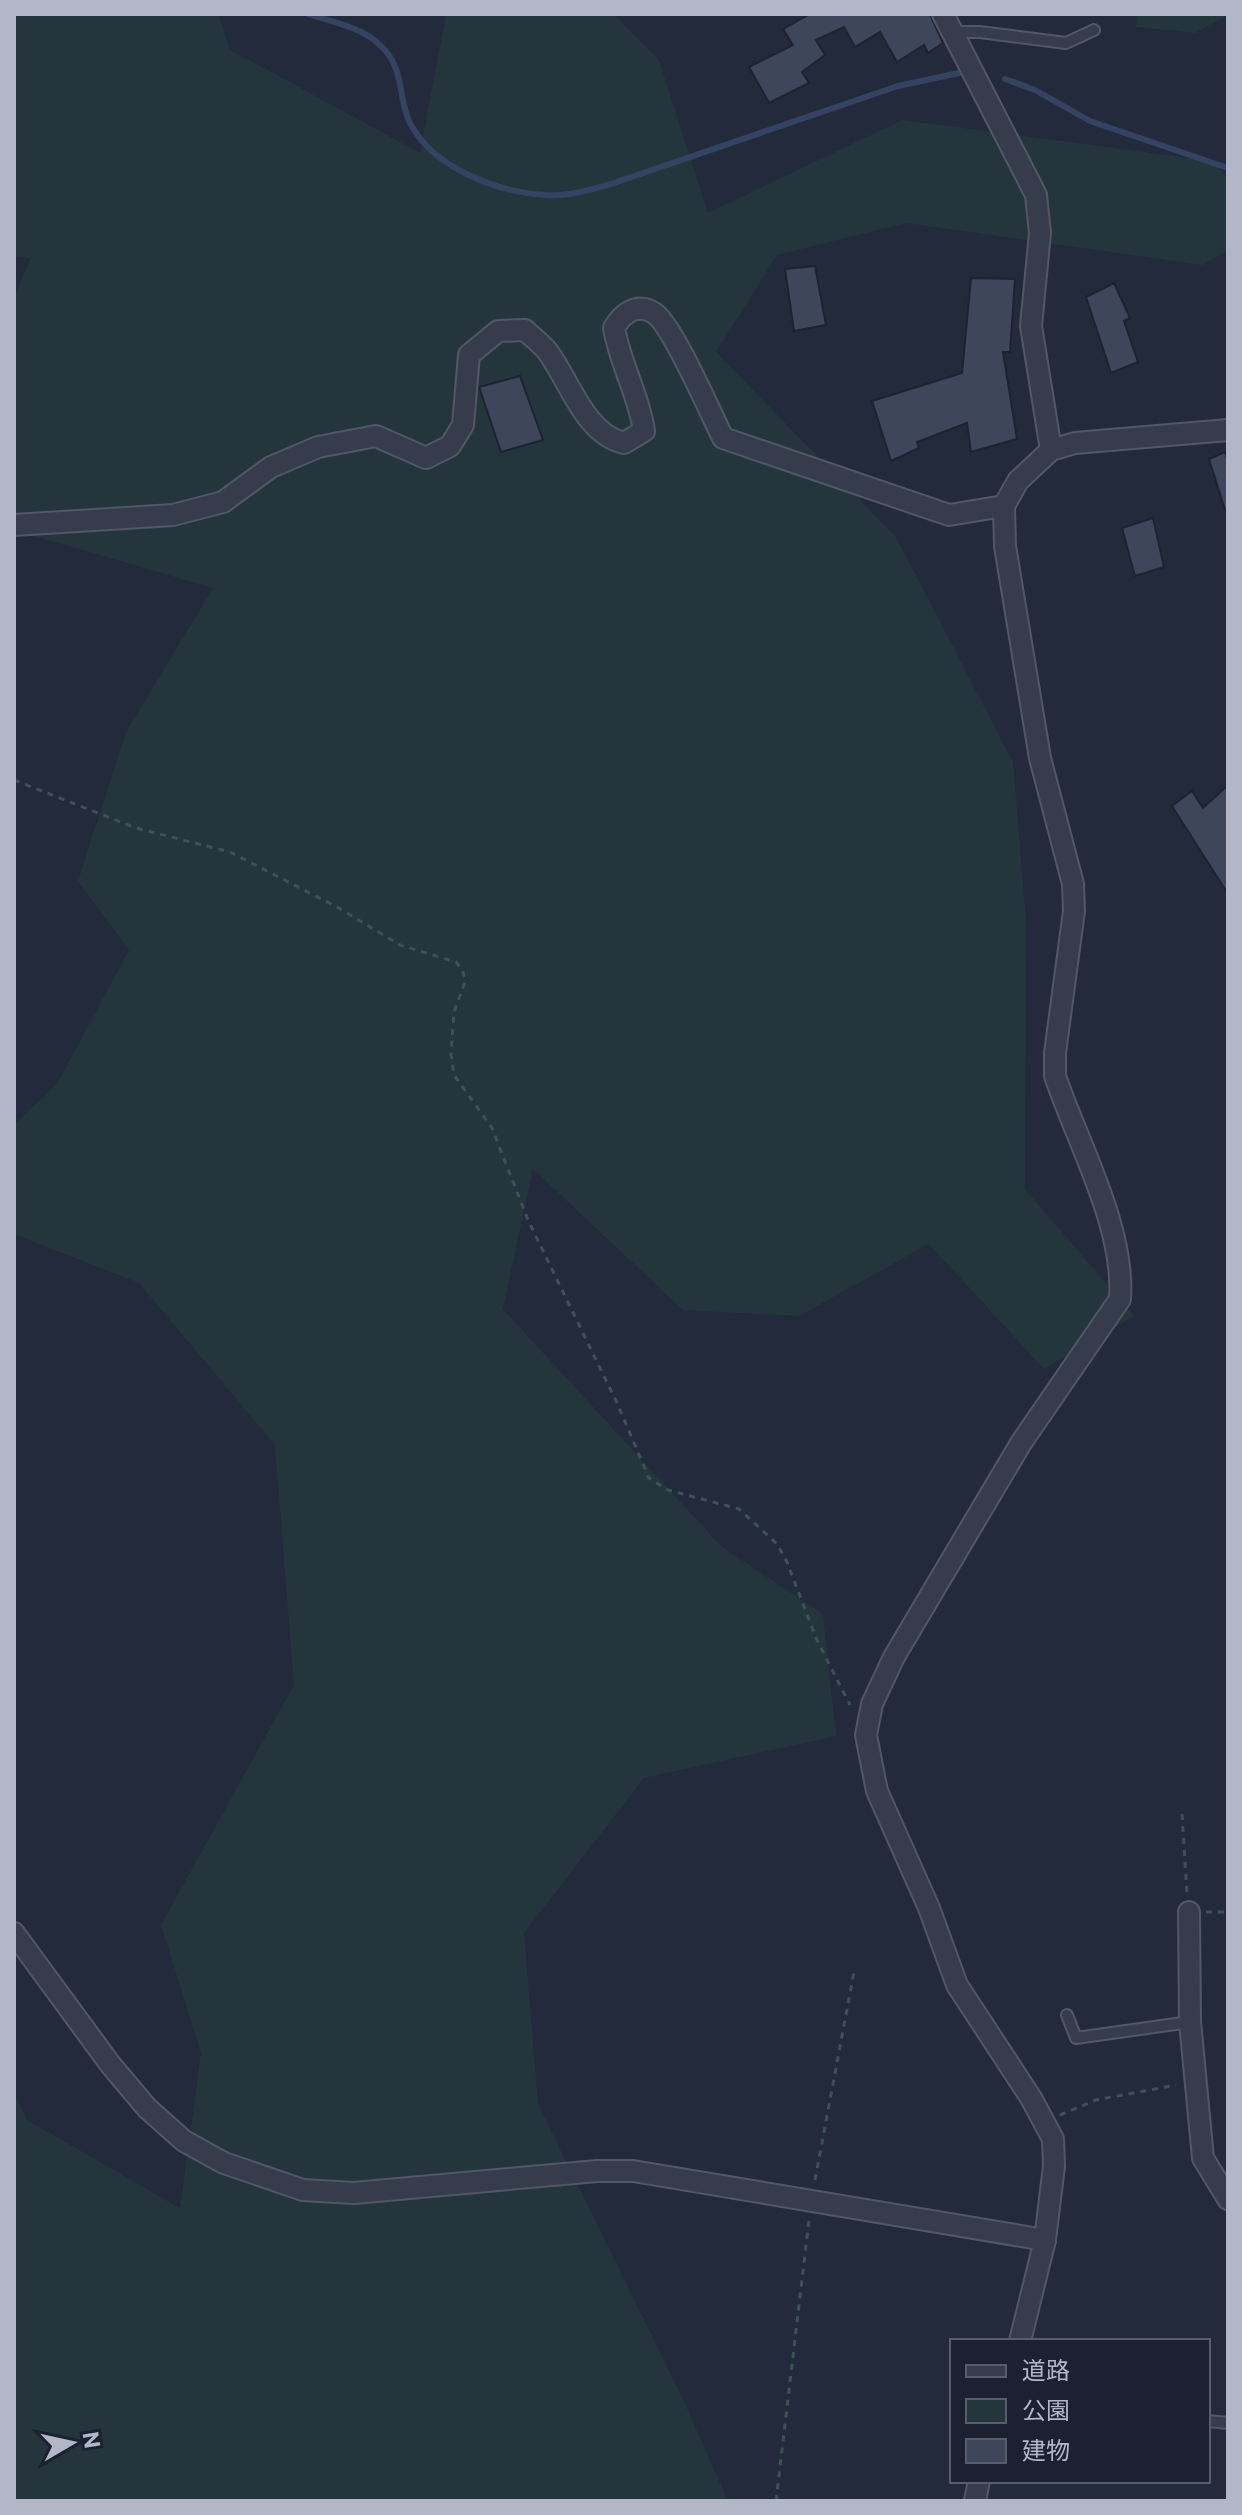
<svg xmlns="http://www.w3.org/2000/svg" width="1242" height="2515" font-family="Commissioner,'Noto Sans JP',sans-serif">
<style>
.green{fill:#24363c}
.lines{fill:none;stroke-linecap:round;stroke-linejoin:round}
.stream{stroke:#354363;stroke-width:6}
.building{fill:#3e465b;stroke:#1d2332;stroke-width:2}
.service-casing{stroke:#515766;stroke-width:14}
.minor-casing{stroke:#515766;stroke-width:24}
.path{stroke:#3e5256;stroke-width:3;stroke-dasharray:6 6;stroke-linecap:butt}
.service{stroke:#363c4b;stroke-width:10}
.minor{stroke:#363c4b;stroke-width:20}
</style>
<rect width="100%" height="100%" fill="#222a3b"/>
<g class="green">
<path d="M14,14H219L229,49L420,153L446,14H614L659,60L708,213L902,120L1212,161L1228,178V250L1203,265L906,223L777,255L716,352L896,537L1013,762L1026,922L1025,1189L1134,1316L1044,1369L929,1244L799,1316L683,1310L533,1169L503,1309L722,1547L823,1614L836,1736L644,1778L524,1933L538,2104L682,2397L728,2501H14V2092L27,2120L180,2208L201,2053L161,1925L294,1685L275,1445L139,1283L14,1234V1125L57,1084L129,950L78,881L126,732L213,588L14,530V297L31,258L14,257Z"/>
<path d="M1137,14H1228V15L1195,33L1136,27Z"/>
</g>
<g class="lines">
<g class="stream">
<path d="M308,14C331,22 362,27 380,45C406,69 397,97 410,123C433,168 497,192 545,195C568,197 589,190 611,184L898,86L959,73"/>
<path d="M1005,79L1035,90L1090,121L1228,168"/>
</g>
</g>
<g class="building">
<path d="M810,14H930L943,43L928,53L924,45L897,62L880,32L855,47L844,27L816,40L825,55L802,72L809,83L769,103L749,67L793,45L783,29Z"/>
<path d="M815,266L826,325L794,331L785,269Z"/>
<path d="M971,278L1015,279L1010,352H1003L1017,439L971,452L967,423L917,442L919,448L891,461L872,401L962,373Z"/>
<path d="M1114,283L1130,318L1124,321L1138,362L1111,373L1086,297Z"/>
<path d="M520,376L543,440L501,452L479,387Z"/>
<path d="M1225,452L1228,461V509L1225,510L1209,459Z"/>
<path d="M1153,518L1164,567L1135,576L1122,528Z"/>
<path d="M1228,785V894L1172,806L1192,791L1203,808Z"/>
</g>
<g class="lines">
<defs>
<g id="service">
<path d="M954,32H980L1066,43L1094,30"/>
<path d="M1067,2015L1076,2038L1190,2022"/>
<path d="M1208,2421L1228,2423"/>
</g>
<g id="minor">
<path d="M943,14L1036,195L1040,233L1031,326L1051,450"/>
<path d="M14,525L173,515L223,502L271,467L318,447L376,436L426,458L450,446L463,425L469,355L498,331L525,330C532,337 542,344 548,352C570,382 585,434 624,443L644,431C639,395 620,364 614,328C622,314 636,302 654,313C672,324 711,414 723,438L949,515L1004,506"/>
<path d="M1189,1912L1190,2022L1203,2158L1228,2199"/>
<path d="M14,1933L110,2064L147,2108L184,2141L224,2163L303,2190L354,2193L597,2171H633L1045,2240"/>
<path d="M1020,2341L1045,2240L1054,2166L1053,2139L1031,2098L957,1985L929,1908L877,1791L866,1735L872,1704L894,1657L1021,1443L1120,1299C1125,1227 1078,1144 1055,1076V1053L1074,911L1073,884L1040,758L1005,546L1004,506L1018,481L1051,450L1075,443L1228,430"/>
<path d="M975,2501L979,2481"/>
</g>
</defs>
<use href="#service" class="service-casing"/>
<use href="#minor" class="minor-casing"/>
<g class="path">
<path d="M14,780L136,828L230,852L337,907L400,945L456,962L463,971L465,982L454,1012L451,1055L454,1075L492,1128L528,1220L617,1403L649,1478L668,1490L739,1509L777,1544L787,1562L816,1638L850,1705"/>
<path d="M1182,1814L1187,1894"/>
<path d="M1206,1912H1228"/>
<path d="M1060,2115L1096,2100L1176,2085"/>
<path d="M815,2180L854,1972"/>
<path d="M776,2501L809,2220"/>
</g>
<use href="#service" class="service"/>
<use href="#minor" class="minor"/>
</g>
<rect width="1242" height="2515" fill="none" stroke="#b1b7c7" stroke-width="32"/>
<rect x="950" y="2339" width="260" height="144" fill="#1b2130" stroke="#575d6c" stroke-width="2"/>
<rect x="966" y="2365" width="40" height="12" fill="#363c4b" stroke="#575d6c" stroke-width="2"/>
<text x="1022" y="2379" font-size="24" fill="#b1b7c7">道路</text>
<rect x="966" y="2399" width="40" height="24" fill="#24363c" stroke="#575d6c" stroke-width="2"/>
<text x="1022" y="2419" font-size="24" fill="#b1b7c7">公園</text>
<rect x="966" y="2439" width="40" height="24" fill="#3e465b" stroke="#575d6c" stroke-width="2"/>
<text x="1022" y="2459" font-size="24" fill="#b1b7c7">建物</text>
<g transform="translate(72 2443) rotate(81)" stroke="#1b2130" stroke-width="6" paint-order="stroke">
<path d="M0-6L14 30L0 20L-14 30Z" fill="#b1b7c7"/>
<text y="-12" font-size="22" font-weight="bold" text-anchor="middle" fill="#b1b7c7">N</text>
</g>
</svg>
